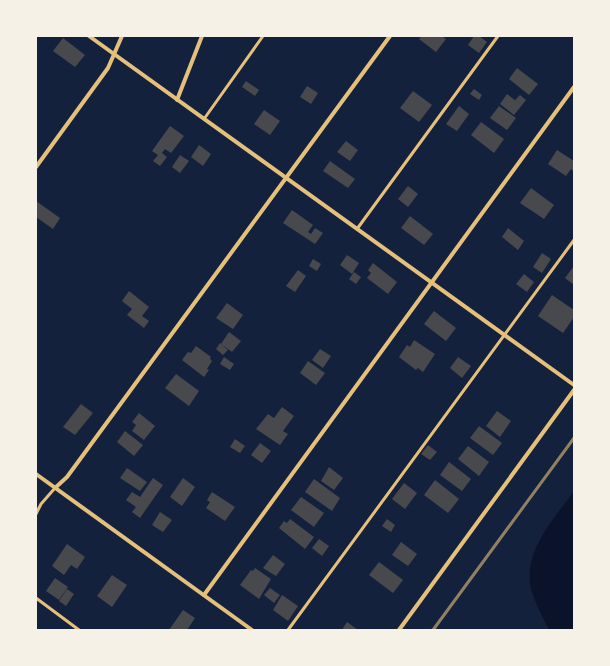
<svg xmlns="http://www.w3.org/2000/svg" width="610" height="666" font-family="'Nunito Sans',sans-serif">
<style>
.water{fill:#0b132b}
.building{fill:#48494c}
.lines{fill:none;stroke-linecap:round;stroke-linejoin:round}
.service{stroke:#e5c07b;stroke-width:3}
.minor{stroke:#e5c07b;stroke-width:4}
.rail{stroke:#918062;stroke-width:3}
</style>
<rect width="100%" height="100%" fill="#14213d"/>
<path class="water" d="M574,491V630H549C543,618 532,597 530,584C526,547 554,519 574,491Z"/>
<g class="building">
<path d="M422,36H441L446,39L436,52L419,39Z"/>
<path d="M474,36H479L487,42L479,53L468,45Z"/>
<path d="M63,38L85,55L75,67L53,51Z"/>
<path d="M517,68L538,84L529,95L509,79Z"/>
<path d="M246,81L259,90L255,96L242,87Z"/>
<path d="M307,86L318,93L311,104L300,97Z"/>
<path d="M474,89L482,95L479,100L470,94Z"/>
<path d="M413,91L432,105L419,122L400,108Z"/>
<path d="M507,94L520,104L515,100L520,95L526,100L514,115L500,104Z"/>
<path d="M459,106L469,114L457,131L446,124Z"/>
<path d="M499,106L516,118L507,130L490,118Z"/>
<path d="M264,110L280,121L270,135L254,124Z"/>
<path d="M481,122L504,139L494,153L471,135Z"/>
<path d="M170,126L184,136L171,153L165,149L162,153L167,157L160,166L153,161L158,155L152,151Z"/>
<path d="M346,141L358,150L350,161L337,152Z"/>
<path d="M199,145L211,154L203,166L191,157Z"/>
<path d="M557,150L574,161V172L571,169L566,176L548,164Z"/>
<path d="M180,155L189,161L180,173L172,167Z"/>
<path d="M330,161L355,179L348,188L323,171Z"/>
<path d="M408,186L418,194L408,207L398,199Z"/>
<path d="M531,188L554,205L544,219L520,203Z"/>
<path d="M36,201L60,218L53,229L36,217Z"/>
<path d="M292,210L313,225L308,232L311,234L315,228L323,233L315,244L283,223Z"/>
<path d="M410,216L433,234L424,245L401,228Z"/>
<path d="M508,228L524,241L518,250L502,237Z"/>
<path d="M542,253L551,259L542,273L533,267Z"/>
<path d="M347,255L359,263L352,274L340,265Z"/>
<path d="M313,259L321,264L317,271L309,266Z"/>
<path d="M373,263L397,282L388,294L367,278L371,273L368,270Z"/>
<path d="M574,266V285L565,278Z"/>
<path d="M298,270L306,276L295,292L286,286Z"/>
<path d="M354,272L361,277L356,284L349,279Z"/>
<path d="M524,274L534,282L527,292L516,284Z"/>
<path d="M129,291L149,307L142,316L149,321L144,328L127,315L132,309L122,301Z"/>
<path d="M552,295L574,310V317L563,333L538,316Z"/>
<path d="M227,303L243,315L233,329L216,318Z"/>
<path d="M434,311L456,328L446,341L424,324Z"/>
<path d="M229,332L241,341L232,352L221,344Z"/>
<path d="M414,340L435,354L423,372L418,368L416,370L399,357L407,345L410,347Z"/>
<path d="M220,343L228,350L223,355L216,349Z"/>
<path d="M196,346L211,357L210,359L212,361L207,369L209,370L204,377L182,360L188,352L191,353Z"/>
<path d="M320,349L331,356L323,368L312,360Z"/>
<path d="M224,357L234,364L230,370L220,364Z"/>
<path d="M458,357L471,366L462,378L450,368Z"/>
<path d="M308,361L325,373L316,385L300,373Z"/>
<path d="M176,374L199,391L189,406L165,388Z"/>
<path d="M81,404L93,413L75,435L63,427Z"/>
<path d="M282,407L294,416L283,431L288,434L280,445L256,429L268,414L274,418Z"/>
<path d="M497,411L511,421L500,437L486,426Z"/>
<path d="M139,413L155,426L144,440L132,431L136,425L132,422Z"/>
<path d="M479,426L502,443L493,455L470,438Z"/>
<path d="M125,431L143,445L134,456L117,442Z"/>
<path d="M235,439L245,446L240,453L230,447Z"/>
<path d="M260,443L271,451L262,463L251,455Z"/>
<path d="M428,445L437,452L430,460L421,454Z"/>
<path d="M468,446L489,462L479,476L458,459Z"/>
<path d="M449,462L471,479L462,491L440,475Z"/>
<path d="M329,467L343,478L334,490L321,481Z"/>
<path d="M127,468L147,482L140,491L120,478Z"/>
<path d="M153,478L163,485L140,518L132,512L136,507L126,500L132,492L140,497Z"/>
<path d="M183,478L195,487L182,506L170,497Z"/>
<path d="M314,479L340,498L332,511L305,492Z"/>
<path d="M435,480L459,499L448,513L424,495Z"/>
<path d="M404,483L417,493L405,509L392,499Z"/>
<path d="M212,492L235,507L225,521L206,508L210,502L207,500Z"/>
<path d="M301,497L324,513L314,527L291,510Z"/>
<path d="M160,512L172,520L163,532L152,525Z"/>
<path d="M290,519L314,537L305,549L279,528L284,521L287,523Z"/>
<path d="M387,519L395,525L391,532L382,526Z"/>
<path d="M319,539L329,546L322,556L312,548Z"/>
<path d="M401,542L417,554L408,566L392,555Z"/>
<path d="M67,544L85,557L77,569L71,565L64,575L52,566Z"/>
<path d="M273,555L285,564L276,576L263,568Z"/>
<path d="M379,562L403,580L393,593L369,575Z"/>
<path d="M255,568L271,579L259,599L240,585L251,570L253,571Z"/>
<path d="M112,575L127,585L112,607L97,596Z"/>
<path d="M55,578L68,587L59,600L46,591Z"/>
<path d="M270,588L280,595L274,603L264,595Z"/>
<path d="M67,589L74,594L66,606L59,601Z"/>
<path d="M282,595L298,606L288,621L273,610Z"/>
<path d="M183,610L195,618L187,630H169Z"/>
<path d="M347,622L358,630H342Z"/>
</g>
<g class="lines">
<g class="service">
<path d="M204,119L263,36"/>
<path d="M357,229L498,36"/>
<path d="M36,514L41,504L55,488"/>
<path d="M36,598L79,630"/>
<path d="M288,630L574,240"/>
</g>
<g class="minor">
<path d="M89,36L574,385"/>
<path d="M177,100L202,36"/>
<path d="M36,167L108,68L122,36"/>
<path d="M36,474L252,630"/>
<path d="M55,488L67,477L390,36"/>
<path d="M204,595L574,87"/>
<path d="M399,630L574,390"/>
</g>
<path class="rail" d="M433,630L574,438"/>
</g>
<rect width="610" height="666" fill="none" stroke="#f6f1e7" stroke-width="74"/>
</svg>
